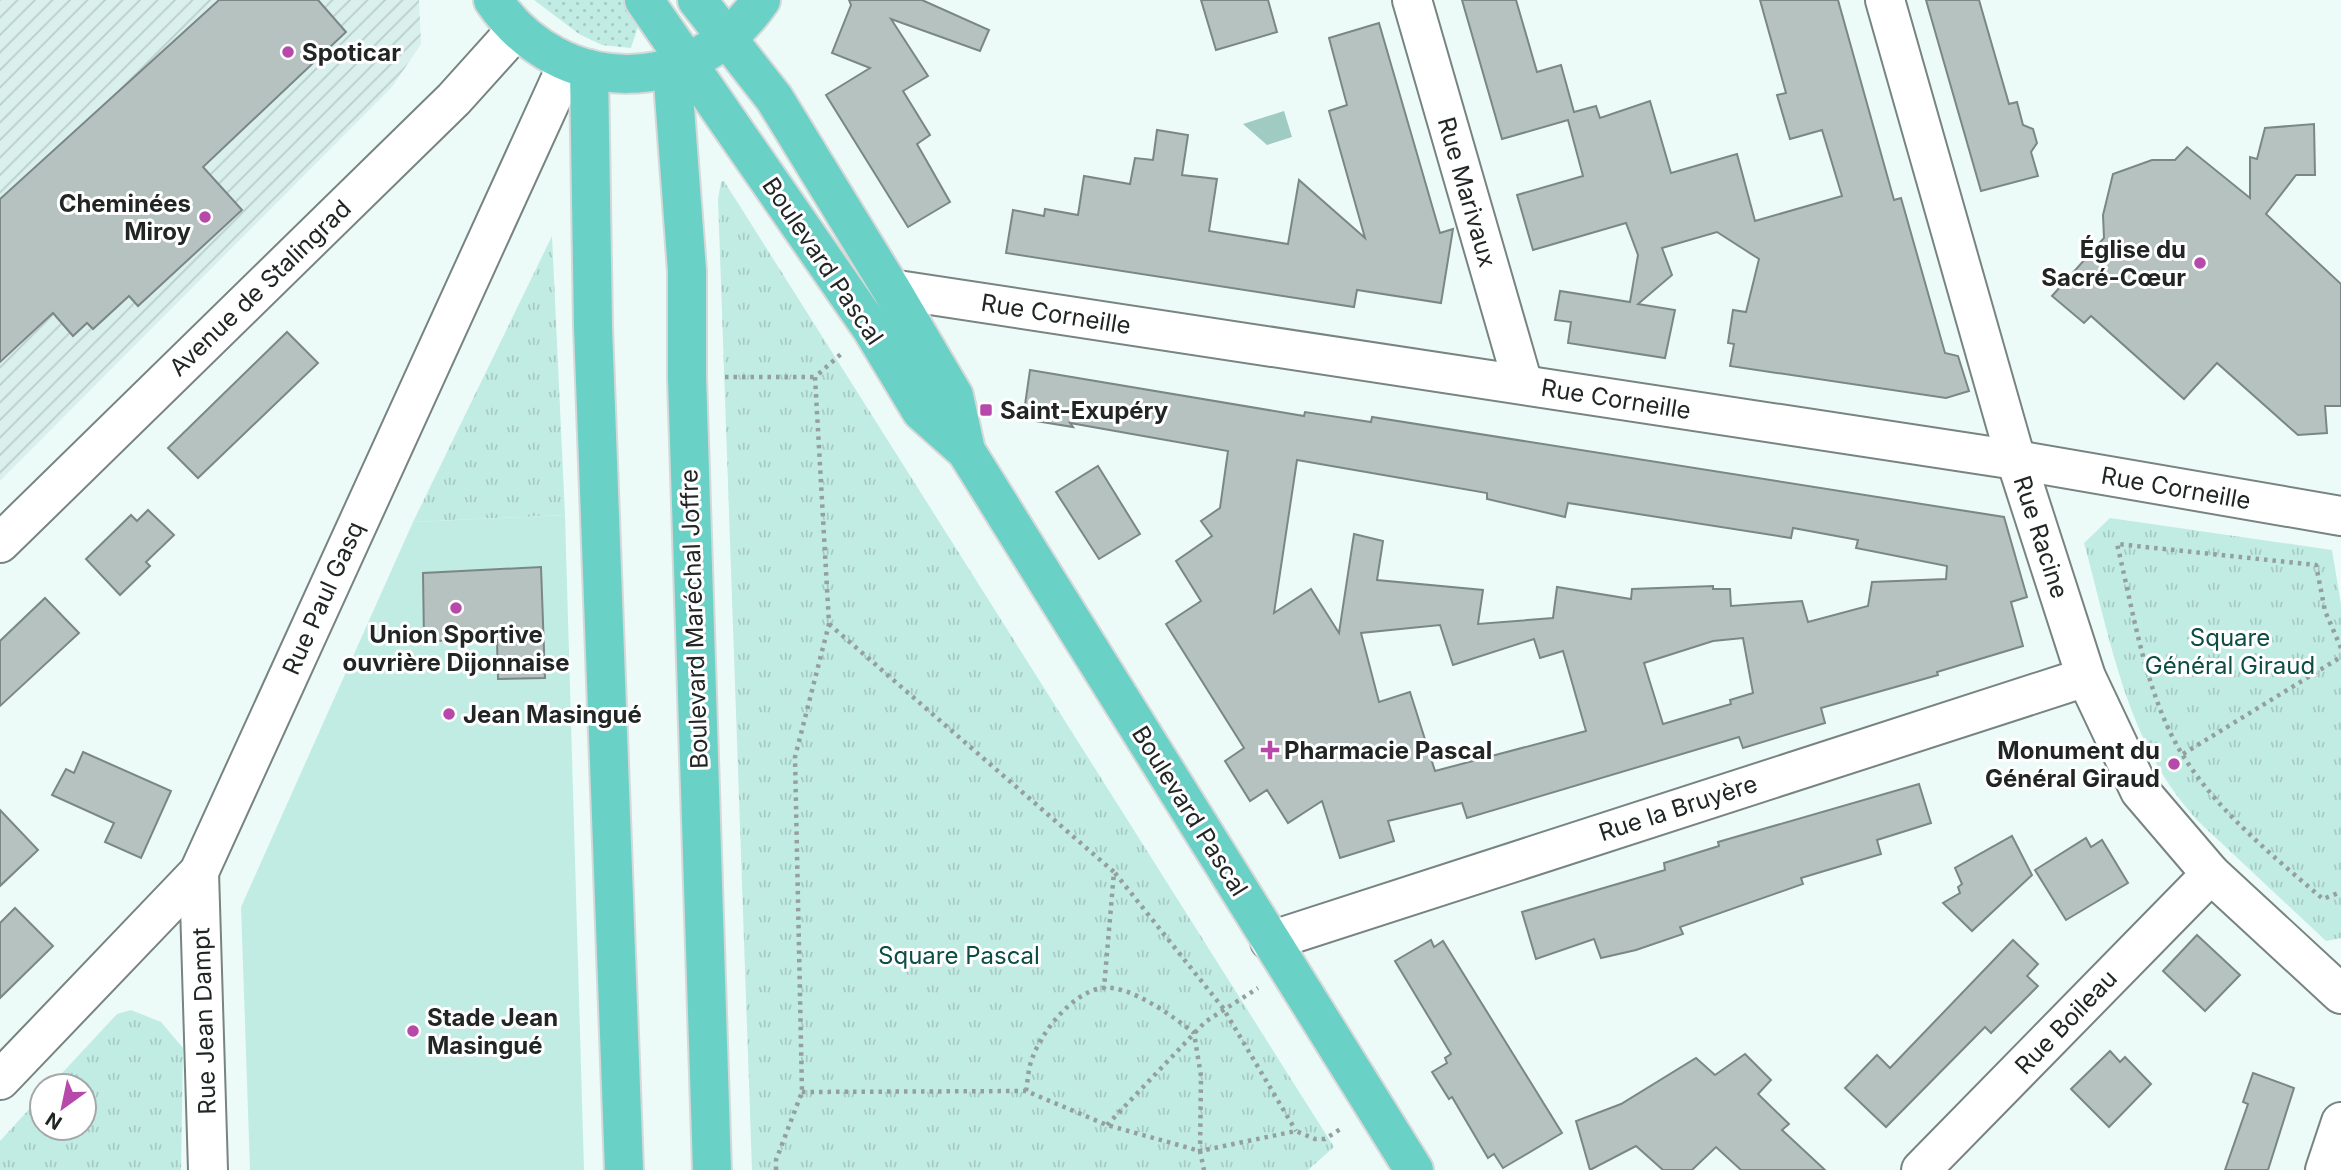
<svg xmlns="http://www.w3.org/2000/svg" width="2341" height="1170" font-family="Inter,sans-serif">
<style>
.industrial{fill:url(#industrial-furrows)}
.grass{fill:url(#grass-dots)}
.park{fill:url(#park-tufts)}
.pitch{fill:#c1ece4}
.water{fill:#9fcbc3}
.building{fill:#b5c2c0;stroke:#7b8784;stroke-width:2;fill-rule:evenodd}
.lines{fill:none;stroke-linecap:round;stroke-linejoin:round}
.minor-casing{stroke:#778481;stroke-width:42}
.major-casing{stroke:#d7d8d8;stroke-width:42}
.path{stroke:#959f9d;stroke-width:4.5;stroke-dasharray:3.5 5;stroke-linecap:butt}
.minor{stroke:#fff;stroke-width:38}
.major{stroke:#6ad1c7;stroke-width:38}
.poi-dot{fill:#b649a9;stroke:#fff;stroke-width:2.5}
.labels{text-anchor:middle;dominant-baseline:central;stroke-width:6;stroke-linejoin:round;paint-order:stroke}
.poi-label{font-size:24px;font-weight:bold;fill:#212625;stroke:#fff;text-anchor:start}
.street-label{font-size:24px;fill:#212625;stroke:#fff}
.park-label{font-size:24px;fill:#0c4d45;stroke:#fff}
</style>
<defs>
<pattern id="industrial-furrows" width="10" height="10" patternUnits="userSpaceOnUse" patternTransform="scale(1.75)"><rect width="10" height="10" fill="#d9f0ec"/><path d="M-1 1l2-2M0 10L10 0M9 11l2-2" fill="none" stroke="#baceca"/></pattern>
<pattern id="grass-dots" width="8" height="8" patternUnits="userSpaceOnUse" patternTransform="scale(1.75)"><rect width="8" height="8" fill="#c1ece4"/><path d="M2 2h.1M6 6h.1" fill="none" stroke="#a6cac3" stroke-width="1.8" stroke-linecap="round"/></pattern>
<pattern id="park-tufts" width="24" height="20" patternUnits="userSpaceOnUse" patternTransform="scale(1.75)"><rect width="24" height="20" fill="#c1ece4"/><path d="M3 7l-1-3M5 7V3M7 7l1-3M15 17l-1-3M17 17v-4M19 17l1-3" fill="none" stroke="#a6cac3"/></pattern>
</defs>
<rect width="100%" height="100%" fill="#edfbf8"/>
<path class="industrial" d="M0,0H419L421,44L392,87L0,481Z"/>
<path class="grass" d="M534,0H626C643,21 639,24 631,48L602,45L579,34Z"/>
<g class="park">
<path d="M724,181L1334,1147L1308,1170H752L718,199L721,182Z"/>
<path d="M552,236L565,515L413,522Z"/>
<path d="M2110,518L2332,550L2341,604V938L2326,941L2199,822C2127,746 2111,641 2084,543Z"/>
<path d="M131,1010L161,1022L183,1048L181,1170H0V1141L42,1095V1128H84V1086H50L117,1014Z"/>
</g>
<path class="pitch" d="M565,515L584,1170H250L241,907L413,522Z"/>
<path class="water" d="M1284,111L1292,137L1267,145L1243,124Z"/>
<g class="building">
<path d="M219,0H318L346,32L203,167L242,210L138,306L129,296L93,329L87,323L73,336L53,313L0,362V199Z"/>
<path d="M849,0H922L989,30L980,51L891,19L928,76L903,91L930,135L917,144L950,202L908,227L826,95L870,68L832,53L851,5Z"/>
<path d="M1201,0H1268L1277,32L1216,50Z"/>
<path d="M1462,0H1516L1537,72L1561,65L1574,112L1596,106L1600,118L1650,101L1671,173L1737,154L1755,221L1842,196L1822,130L1790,139L1777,95L1786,93L1760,0H1838L1894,200L1901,198L1945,353L1958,356L1969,391L1946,398L1730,366L1734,344L1728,343L1733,310L1746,312L1759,259L1717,232L1662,248L1672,275L1638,304L1675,310L1665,358L1568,343L1571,322L1555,320L1560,291L1630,302L1638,255L1626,223L1533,250L1517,195L1583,176L1568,120L1502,139Z"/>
<path d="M1926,0H1979L2009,104L2017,102L2023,125L2033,129L2037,143L2031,152L2038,176L1981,191Z"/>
<path d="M1379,23L1440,233L1453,229L1441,303L1357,290L1354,307L1006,253L1013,210L1044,216L1045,209L1078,215L1084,176L1130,184L1135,158L1153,160L1157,130L1188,135L1182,175L1217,179L1209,231L1288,244L1299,180L1365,238L1329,111L1347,105L1329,38Z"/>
<path d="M2314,124L2315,175H2296L2266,214L2341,284V406H2325L2327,433L2298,435L2217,363L2184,399L2091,316L2084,323L2052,296L2104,238L2103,215L2113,174L2152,160H2175L2187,147L2250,198V157L2257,159L2265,128Z"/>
<path d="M287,332L318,363L198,478L168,448Z"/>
<path d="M1030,370L1304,416L1305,412L1371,422L1372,417L2004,517L2027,597L2011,602L2023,646L1937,672L1938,675L1821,708L1825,723L1743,748L1739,737L1467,818L1462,803L1388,821L1394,841L1340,858L1322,801L1288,823L1267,790L1250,801L1225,761L1244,748L1166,624L1201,601L1176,561L1212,536L1201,521L1220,508L1228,451L1070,423L1073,427L1023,419ZM1297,460L1487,493V499L1565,517L1568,503L1791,538L1793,528L1858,540L1856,548L1947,566L1946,579L1872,582L1868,606L1808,622L1802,601L1731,606L1730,589H1713V586L1632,589L1631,599L1557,587L1553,618L1478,624L1483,590L1377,580L1383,541L1354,534L1339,633L1311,589L1274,613ZM1440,625L1453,665L1534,639L1540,658L1563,651L1586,731L1435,771L1410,692L1379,702L1361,633ZM1743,638L1753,693L1730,700L1731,704L1663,724L1644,663L1713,641Z"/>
<path d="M1098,466L1140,534L1099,559L1056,492Z"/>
<path d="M148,510L174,535L146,562L150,566L120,595L86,559L131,515L137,521Z"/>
<path d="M541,567L545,678L498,679L497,640L424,641L423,573Z"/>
<path d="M45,598L79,633L0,706V641Z"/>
<path d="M83,752L171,791L141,858L105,842L114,823L52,795L66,769L74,773Z"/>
<path d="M1919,784L1931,823L1877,840L1881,854L1801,878L1803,884L1680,927L1683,934L1636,950L1601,958L1594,939L1536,959L1522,912L1665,870L1664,863L1719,846L1718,842Z"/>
<path d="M0,810L38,850L0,886Z"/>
<path d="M2012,836L2032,875L1972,931L1943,903L1960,893L1958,887L1962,884L1955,868Z"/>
<path d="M2086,838L2091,847L2102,840L2128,883L2066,920L2035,870Z"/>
<path d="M15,908L53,946L0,998V923Z"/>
<path d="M2197,935L2240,975L2205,1011L2163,971Z"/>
<path d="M1431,940L1434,947L1443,941L1562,1133L1503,1168L1494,1154L1488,1158L1452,1097L1449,1099L1432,1072L1447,1063L1445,1058L1451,1054L1395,961Z"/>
<path d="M2013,940L2038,964L2027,976L2038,986L1991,1033L1985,1027L1886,1127L1845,1088L1877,1055L1890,1068Z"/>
<path d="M2110,1051L2120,1062L2125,1057L2151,1084L2109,1127L2071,1089Z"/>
<path d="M1745,1054L1771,1080L1758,1094L1789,1124L1782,1130L1825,1170H1741L1716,1147L1692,1170H1663L1636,1146L1590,1170L1576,1121L1621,1104L1696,1058L1715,1075Z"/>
<path d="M2253,1073L2294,1088L2268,1170H2225L2248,1104L2243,1102Z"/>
</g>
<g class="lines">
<defs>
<g id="minor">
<path d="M1412,0L1523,384"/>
<path d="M1885,0L2016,460L2086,677L2140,791L2211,874L2341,994"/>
<path d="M891,289L2016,460L2341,516"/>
<path d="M0,543L454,99L517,29"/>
<path d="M199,872L208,1170"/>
<path d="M1270,941L2086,677"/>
<path d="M0,1080L199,872L568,63"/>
<path d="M1921,1170L2211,874"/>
<path d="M2325,1170L2341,1122"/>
</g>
<g id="major">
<path d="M493,0C561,99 694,98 761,0"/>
<path d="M644,0L871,328L921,411L966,451L1414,1170"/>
<path d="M697,0L774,98L891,289L954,396L966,451"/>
<path d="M672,68L687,271V377L712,1170"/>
<path d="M589,69L593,327L624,1170"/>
</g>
</defs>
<use href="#minor" class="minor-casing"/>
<use href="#major" class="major-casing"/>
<g class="path">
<path d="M725,377H815"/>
<path d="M829,624L1114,872L1104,988"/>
<path d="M2341,648L2325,611L2316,565L2117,544C2132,606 2142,672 2169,730C2201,798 2267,851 2323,899L2341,892"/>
<path d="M2183,754L2341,657"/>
<path d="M1115,873L1223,1008L1296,1131"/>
<path d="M1026,1091C1028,1080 1028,1069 1032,1059C1041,1032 1073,992 1102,988C1129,984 1174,1017 1194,1033L1201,1076L1200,1151L1296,1131L1315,1139H1325L1342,1128"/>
<path d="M802,1092L1026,1091L1107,1125L1200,1151L1204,1170"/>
<path d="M1107,1125L1205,1022L1258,988"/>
<path d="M776,1170V1160L802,1092L795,757L829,624L815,377L841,354"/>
</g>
<use href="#minor" class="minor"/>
<use href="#major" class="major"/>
</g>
<g class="poi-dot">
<circle cx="288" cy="52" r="7"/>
<circle cx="205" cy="217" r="7"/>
<circle cx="2200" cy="263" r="7"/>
<rect x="979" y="403" width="14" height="14" rx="3.5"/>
<circle cx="456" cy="608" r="7"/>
<circle cx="449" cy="714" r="7"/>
<path d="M1266.5 739.5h7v7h7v7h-7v7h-7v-7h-7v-7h7z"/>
<circle cx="2174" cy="764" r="7"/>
<circle cx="413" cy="1031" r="7"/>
</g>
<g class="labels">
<g class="poi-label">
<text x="302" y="52">Spoticar</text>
<text x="191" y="203" text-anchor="end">Cheminées<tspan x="191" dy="28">Miroy</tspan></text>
<text x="2186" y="249" text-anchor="end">Église du<tspan x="2186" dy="28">Sacré-Cœur</tspan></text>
<text x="1000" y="410">Saint-Exupéry</text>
<text x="456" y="634" text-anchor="middle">Union Sportive<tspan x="456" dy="28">ouvrière Dijonnaise</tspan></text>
<text x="463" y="714">Jean Masingué</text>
<text x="1284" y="750">Pharmacie Pascal</text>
<text x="2160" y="750" text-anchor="end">Monument du<tspan x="2160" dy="28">Général Giraud</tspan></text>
<text x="427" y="1017">Stade Jean<tspan x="427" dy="28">Masingué</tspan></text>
</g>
<g class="street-label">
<text transform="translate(1467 192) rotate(74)">Rue Marivaux</text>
<text transform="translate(823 261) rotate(56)">Boulevard Pascal</text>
<text transform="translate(260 288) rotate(-44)">Avenue de Stalingrad</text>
<text transform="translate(1056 314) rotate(9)">Rue Corneille</text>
<text transform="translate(1616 399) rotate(9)">Rue Corneille</text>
<text transform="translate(2176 488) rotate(10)">Rue Corneille</text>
<text transform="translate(2041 537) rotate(72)">Rue Racine</text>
<text transform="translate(323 598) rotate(-66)">Rue Paul Gasq</text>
<text transform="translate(694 619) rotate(-92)">Boulevard Maréchal Joffre</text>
<text transform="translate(1678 808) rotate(-18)">Rue la Bruyère</text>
<text transform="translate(1190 811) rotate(58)">Boulevard Pascal</text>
<text transform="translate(204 1021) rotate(-92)">Rue Jean Dampt</text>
<text transform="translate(2066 1022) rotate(-46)">Rue Boileau</text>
</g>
<g class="park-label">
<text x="2230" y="637">Square<tspan x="2230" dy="28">Général Giraud</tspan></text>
<text x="959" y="955">Square Pascal</text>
</g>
</g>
<g transform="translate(63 1107) rotate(213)"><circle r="33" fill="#ffffff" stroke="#a6a8a8" stroke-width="2"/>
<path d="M0-5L12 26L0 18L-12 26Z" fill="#b649a9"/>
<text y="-10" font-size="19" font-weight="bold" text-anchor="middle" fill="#212625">N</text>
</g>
</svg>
